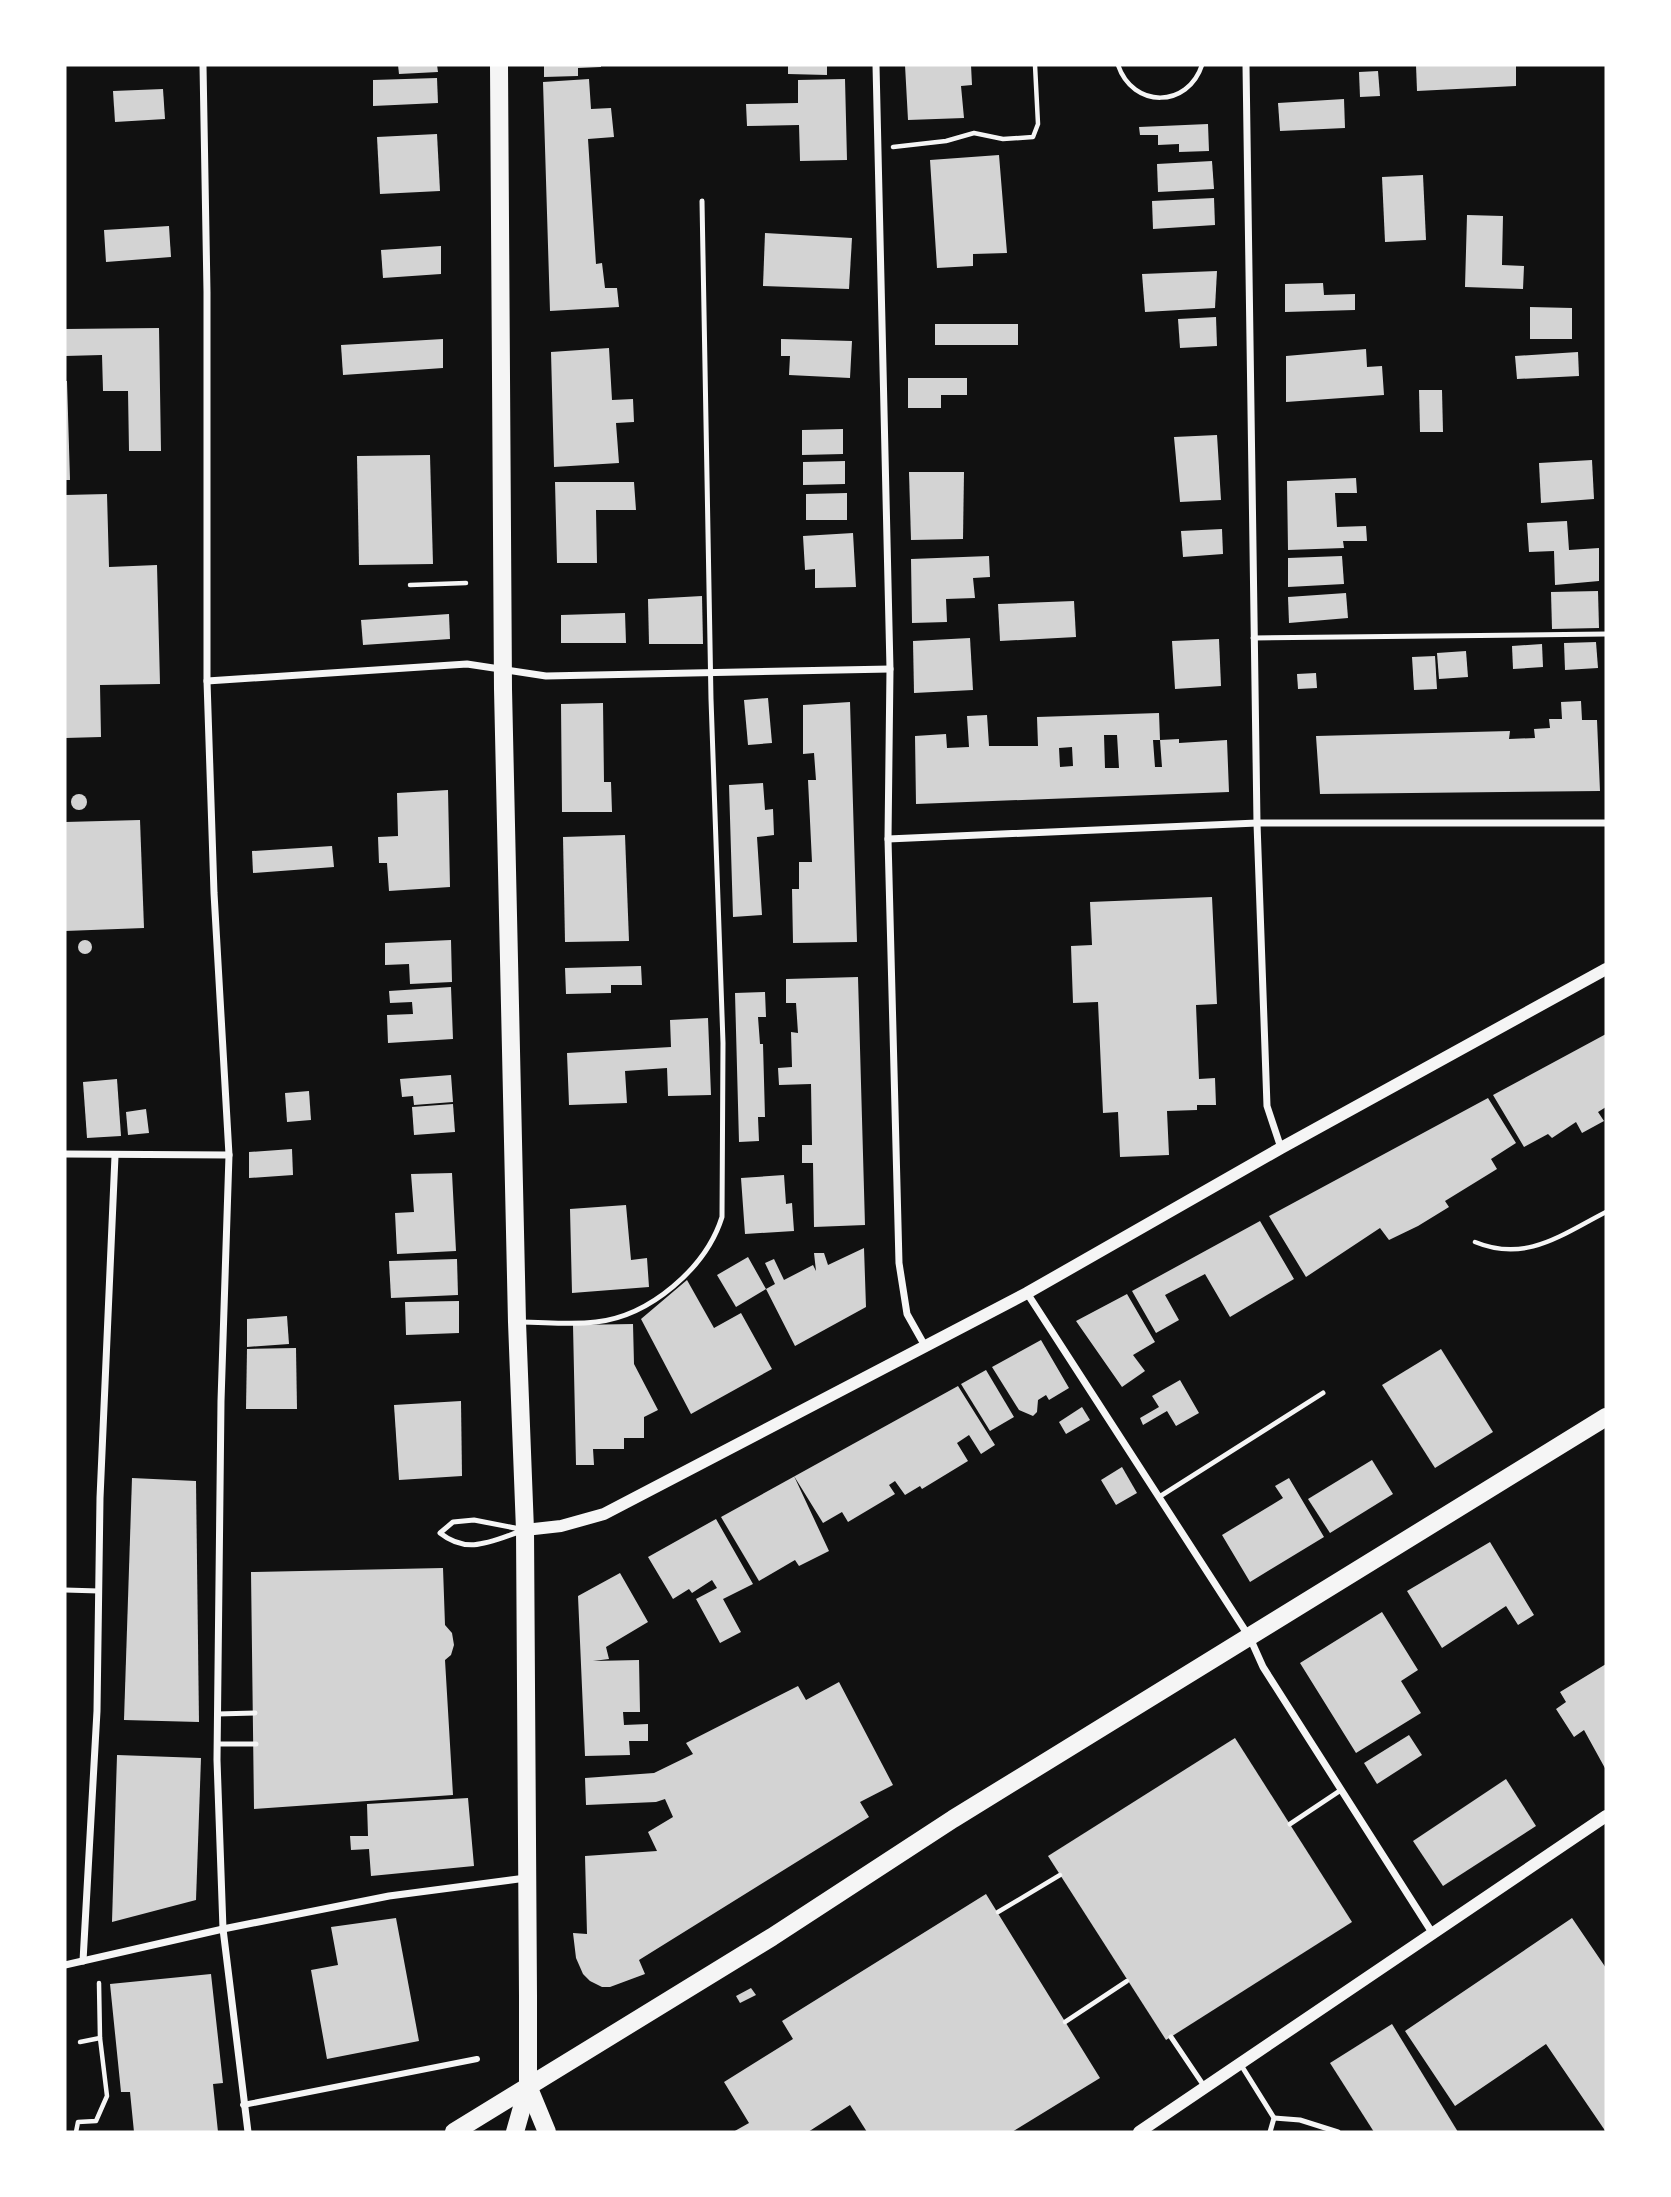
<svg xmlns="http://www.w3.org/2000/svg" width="1671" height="2197" font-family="'Fira Sans',sans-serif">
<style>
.building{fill:#d3d3d3;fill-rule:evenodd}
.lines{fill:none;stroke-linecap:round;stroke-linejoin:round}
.path{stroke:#f5f5f5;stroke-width:4.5}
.service{stroke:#f5f5f5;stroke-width:5}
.pedestrian{stroke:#f5f5f5;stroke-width:6}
.minor{stroke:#f5f5f5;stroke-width:7}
.tertiary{stroke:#f5f5f5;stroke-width:12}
.primary{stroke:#f5f5f5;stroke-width:18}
</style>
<rect width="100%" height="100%" fill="#111"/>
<g class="building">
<path d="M398,65H437L438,72L399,74Z"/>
<path d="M544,65H601V67L578,68V76L544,77Z"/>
<path d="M788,65H827V75L788,74Z"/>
<path d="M905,65H971L972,85L961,86L964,118L908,120Z"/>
<path d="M1416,65H1516V86L1417,91Z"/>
<path d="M1378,71L1380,96L1360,97L1359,72Z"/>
<path d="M437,78L438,103L373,106V80Z"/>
<path d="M589,79L591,109L611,108L614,137L588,139L596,264L602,263L605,288H617L619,307L550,311L543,82Z"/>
<path d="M845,79L847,160L800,161L799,125L747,126L746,104L798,103V80Z"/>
<path d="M163,89L165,119L115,122L113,91Z"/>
<path d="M1344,99L1345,128L1280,131L1278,103Z"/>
<path d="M1208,124L1209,151L1179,152V144L1158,145V135H1140L1139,127Z"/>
<path d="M437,134L440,191L380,194L377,137Z"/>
<path d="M999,155L1007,253L973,254V266L937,268L930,160Z"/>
<path d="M1212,161L1214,189L1158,192L1157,164Z"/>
<path d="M1423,175L1426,240L1385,242L1382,177Z"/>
<path d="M1214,198L1215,225L1153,229L1152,201Z"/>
<path d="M1467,215L1503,216L1502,265L1524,266L1523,289L1465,287Z"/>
<path d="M169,226L171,257L106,262L104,230Z"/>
<path d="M765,233L852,238L849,289L763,286Z"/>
<path d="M441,246V274L383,278L381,250Z"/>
<path d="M1217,271L1215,308L1145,312L1142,274Z"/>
<path d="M1323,283L1324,295L1355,294V310L1285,312V284Z"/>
<path d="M1530,307L1572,308V339H1530Z"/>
<path d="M1216,317L1217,346L1180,348L1178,319Z"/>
<rect x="935" y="324" width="83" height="21"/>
<path d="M159,328L161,451H129L128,391H103L102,355L65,356V329Z"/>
<path d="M443,339V368L343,375L341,345Z"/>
<path d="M781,339L852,341L850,378L789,375L790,356H781Z"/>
<path d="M609,348L612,400L633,399L634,422L616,423L619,463L554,467L551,352Z"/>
<path d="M1366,349L1367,367L1382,366L1384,395L1286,402V356Z"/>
<path d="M1578,352L1579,376L1517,379L1515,356Z"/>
<path d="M908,378H967V395H941V408H908Z"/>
<path d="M65,381H67L70,480H65Z"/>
<path d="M1419,390H1442L1443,432H1420Z"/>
<path d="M843,429V454L802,455V430Z"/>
<path d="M1217,435L1221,500L1180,502L1174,437Z"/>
<path d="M430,455L433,564L359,565L357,456Z"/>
<path d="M1592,460L1594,499L1541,503L1539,463Z"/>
<path d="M845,461V484L803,485V462Z"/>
<path d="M909,472H964L963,539L911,540Z"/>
<path d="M1356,478L1357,493H1335L1337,527L1366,526L1367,541H1343L1344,548L1288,550L1287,481Z"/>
<path d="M555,482H634L636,510H596L597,563H557Z"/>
<path d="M847,493V520H806V494Z"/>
<path d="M107,494L109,567L157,565L160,684L100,685L101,737L65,738V495Z"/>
<path d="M1567,521L1569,550L1599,548V581L1555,585L1554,551L1529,552L1527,523Z"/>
<path d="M1222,529L1223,554L1183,557L1181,531Z"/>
<path d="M853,533L856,587L815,588V569L805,570L803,536Z"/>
<path d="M989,556L990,577L973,578L975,598L946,599L947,622L912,623L911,559Z"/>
<path d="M1342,556L1344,584L1288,587V558Z"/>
<path d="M1598,591L1599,628L1552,629L1551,592Z"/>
<path d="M1346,593L1348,618L1289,623L1288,597Z"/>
<path d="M702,596L703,644H649L648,599Z"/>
<path d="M1074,601L1076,637L1000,641L998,604Z"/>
<path d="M625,613L626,643H561V615Z"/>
<path d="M449,614L450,639L363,645L361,620Z"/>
<path d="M970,638L973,690L914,693L913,641Z"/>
<path d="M1219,639L1221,686L1175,689L1172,641Z"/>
<path d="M1596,642L1598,668L1565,670L1564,643Z"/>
<path d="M1542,644L1543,667L1513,669L1512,646Z"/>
<path d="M1466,651L1468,677L1439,679L1437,653Z"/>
<path d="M1435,656L1437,689L1414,690L1412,657Z"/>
<path d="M1316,673L1317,688L1298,689L1297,674Z"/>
<path d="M768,698L772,743L748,745L744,700Z"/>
<path d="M1581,701L1582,720H1597L1600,791L1320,794L1316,736L1510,731L1509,739L1535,738L1534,729L1550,728L1549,719H1562L1561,702Z"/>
<path d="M850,702L857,942L793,943L792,889H799V862H812L808,780H816L814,753L803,754V705Z"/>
<path d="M603,703L604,782H611L612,812H562L561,704Z"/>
<path d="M1159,713L1160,740H1153L1155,767H1162L1160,740L1179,739V743L1227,740L1229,792L916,804L915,736L946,734L947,748L969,747L967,716L987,715L989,746H1038L1037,717ZM1104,735H1117L1119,768H1105ZM1072,747L1073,766L1060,767L1059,748Z"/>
<path d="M763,783L765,810L773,809L774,835L757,837L762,915L733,917L729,785Z"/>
<path d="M448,790L450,887L389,891L387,863H379L378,837L398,836L397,793Z"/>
<circle cx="79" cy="802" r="8"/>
<path d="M140,820L144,928L65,931V822Z"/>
<path d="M625,835L629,941L565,942L563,837Z"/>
<path d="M332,846L334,867L253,873L252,851Z"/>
<path d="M1212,897L1217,1004L1196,1005L1199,1079L1215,1078L1216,1105H1197V1110L1167,1111L1169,1155L1120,1157L1118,1112L1103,1113L1098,1002L1073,1003L1071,946L1092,945L1090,902Z"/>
<circle cx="85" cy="947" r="7"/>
<path d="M451,940L452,982L410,984L409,964L385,965V943Z"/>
<path d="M641,966L642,985H611V993L566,994L565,968Z"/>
<path d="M858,977L865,1225L814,1227L813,1163H802V1145H812L811,1084L779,1085L778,1068L792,1067L791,1032L798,1033L796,1003H786V979Z"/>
<path d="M451,987L453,1039L388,1043L387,1015L413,1014L412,1002L390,1003L389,991Z"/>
<path d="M765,992L766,1017H758L760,1044H763L765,1117H758L759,1141L739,1142L735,993Z"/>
<path d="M708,1018L711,1095L668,1096L667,1068L625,1071L627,1103L569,1105L567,1053L671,1047L670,1020Z"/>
<path d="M1606,1034V1107L1598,1112L1604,1121L1582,1133L1576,1122L1552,1138L1548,1134L1524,1147L1493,1095Z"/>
<path d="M451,1075L453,1102L414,1105L413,1096L402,1097L400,1079Z"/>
<path d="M117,1079L121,1136L87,1138L83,1082Z"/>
<path d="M309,1091L311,1120L287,1122L285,1093Z"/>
<path d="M1488,1098L1516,1143L1491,1159L1497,1169L1445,1201L1449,1207L1418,1226L1389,1240L1380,1228L1306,1277L1269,1216Z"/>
<path d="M453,1104L455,1132L414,1135L412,1107Z"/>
<path d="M146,1109L149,1133L128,1135L126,1112Z"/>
<path d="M292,1149L293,1175L249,1178V1152Z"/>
<path d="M452,1173L456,1251L397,1254L395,1213L414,1212L411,1174Z"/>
<path d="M784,1175L786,1204L792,1203L794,1231L745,1234L741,1178Z"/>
<path d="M626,1205L631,1260L647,1258L649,1287L572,1293L570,1209Z"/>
<path d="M1260,1221L1294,1279L1230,1317L1205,1274L1165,1295L1179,1320L1156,1333L1132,1291Z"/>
<path d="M864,1248L866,1307L795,1346L766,1289L736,1307L717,1275L748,1257L766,1289L775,1284L765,1263L774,1259L784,1280L813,1265L816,1271L814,1253H824L828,1265Z"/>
<path d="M457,1259L458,1295L391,1298L389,1261Z"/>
<path d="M687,1280L714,1328L741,1313L772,1369L691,1414L641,1319Z"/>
<path d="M1127,1294L1155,1342L1133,1355L1145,1371L1122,1387L1076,1321Z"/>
<path d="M459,1301V1333L406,1335L405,1302Z"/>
<path d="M287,1316L289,1344L247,1347V1319Z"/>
<path d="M633,1324L634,1364L658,1410L644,1417V1438H624V1449H593L594,1465H576L573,1325Z"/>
<path d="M1041,1340L1069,1388L1049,1400L1046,1395L1038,1400L1037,1412L1033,1416L1019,1410L992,1367Z"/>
<path d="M296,1348L297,1409H246L247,1349Z"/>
<path d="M1441,1349L1493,1432L1435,1468L1382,1385Z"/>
<path d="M986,1370L1014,1417L990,1431L961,1384Z"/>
<path d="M1180,1380L1199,1413L1176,1426L1167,1411L1143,1425L1140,1418L1159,1407L1152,1396Z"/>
<path d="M958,1386L995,1445L981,1454L969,1435L957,1443L968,1461L922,1489L920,1486L905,1495L895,1481L889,1485L895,1494L848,1522L842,1512L823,1523L794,1476L829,1551L799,1566L795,1560L759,1581L721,1517Z"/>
<path d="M461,1401L462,1476L399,1480L394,1405Z"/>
<path d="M1082,1407L1090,1420L1066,1434L1059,1422Z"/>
<path d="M1372,1460L1393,1494L1330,1533L1308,1499Z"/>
<path d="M1122,1467L1137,1493L1116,1505L1101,1480Z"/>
<path d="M132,1478L196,1481L199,1722L124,1720Z"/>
<path d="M1289,1478L1324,1537L1250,1582L1222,1535L1283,1498L1275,1486Z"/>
<path d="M716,1519L753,1584L723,1599L741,1632L720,1643L696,1599L717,1588L712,1580L692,1593L689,1589L673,1599L648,1557Z"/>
<path d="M1490,1542L1534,1615L1518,1625L1506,1606L1442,1648L1407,1591Z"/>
<path d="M443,1568L445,1625L452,1633L454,1645L451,1655L445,1660L453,1795L254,1809L251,1572Z"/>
<path d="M620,1573L648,1622L606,1647L609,1659L593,1661L639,1660L640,1712H623L624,1725L648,1724V1741H629L630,1755L585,1756L578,1596Z"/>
<path d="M1382,1612L1418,1670L1401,1681L1421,1713L1356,1753L1300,1663Z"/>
<path d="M1606,1664V1770L1584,1730L1574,1737L1556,1709L1566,1702L1560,1692Z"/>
<path d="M839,1682L893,1785L860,1802L869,1817L639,1960L645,1974L610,1987H602L590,1981L583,1974L576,1958L573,1933L587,1934L585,1856L657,1851L648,1832L673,1817L665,1799L656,1802L586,1805L585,1778L654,1773L693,1754L686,1743L798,1686L806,1700Z"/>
<path d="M1409,1735L1422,1755L1377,1784L1364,1763Z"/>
<path d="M1235,1738L1352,1922L1166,2040L1048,1856Z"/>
<path d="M117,1755L201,1758L196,1900L112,1922Z"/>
<path d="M1506,1779L1536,1826L1443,1886L1413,1841Z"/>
<path d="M468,1798L474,1866L371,1876L369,1849L351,1850L350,1836H368L367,1804Z"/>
<path d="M986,1894L1100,2078L1012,2132H867L850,2105L808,2132H733L749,2123L724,2082L793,2039L782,2021Z"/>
<path d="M396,1918L419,2041L327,2059L311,1970L338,1965L331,1927Z"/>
<path d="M1572,1918L1606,1968V2132L1546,2044L1455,2106L1405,2031Z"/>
<path d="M211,1974L223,2083L213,2084L218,2132H134L130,2092H121L110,1984Z"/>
<path d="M751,1988L756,1995L740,2003L736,1996Z"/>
<path d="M1392,2024L1458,2132H1374L1330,2063Z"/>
</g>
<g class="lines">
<g class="path">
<path d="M1118,65C1133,109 1188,108 1202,65"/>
<path d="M893,147L946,141L974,133L1003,139L1033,137L1038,124L1035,65"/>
<path d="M410,585L466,583"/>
<path d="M1475,1242C1526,1263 1561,1235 1606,1212"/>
<path d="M998,1912L1060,1875"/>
<path d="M1065,2022L1127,1981"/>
<path d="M80,2042L100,2038"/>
<path d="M76,2132L78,2122L96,2121L107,2096L100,2038L99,1983"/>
</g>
<g class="service">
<path d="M1253,638L1606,634"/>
<path d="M520,1322C545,1322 571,1325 596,1322C650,1316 706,1268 722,1217L723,1043L711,699L702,201"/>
<path d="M1159,1497L1323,1393"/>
<path d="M474,1520L525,1530C493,1540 469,1556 440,1533L453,1522Z"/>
<path d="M65,1590L99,1591"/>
<path d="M217,1714L255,1713"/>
<path d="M217,1744H256"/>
<path d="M1290,1824L1341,1790"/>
<path d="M1171,2037L1204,2086"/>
<path d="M1241,2065L1274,2118L1270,2132"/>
<path d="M1274,2118L1300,2120L1338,2132"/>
</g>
<path class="pedestrian" d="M243,2105L477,2059"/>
<g class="minor">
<path d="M203,65L207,292V681L214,893L229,1155L221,1401L217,1760L223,1929L248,2132"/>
<path d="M876,65L890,669L888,839L899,1263L907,1314L925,1346"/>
<path d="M1246,65L1257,823L1267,1106L1281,1148"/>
<path d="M207,681L467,664L546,676L890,669"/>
<path d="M888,839L1257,823H1606"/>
<path d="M65,1154L229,1155"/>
<path d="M1027,1293L1250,1638L1263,1667L1433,1934"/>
<path d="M83,1961L97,1711L100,1498L115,1156"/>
<path d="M65,1965L223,1929L389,1896L526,1878"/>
</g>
<g class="tertiary">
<path d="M525,1530L561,1526L604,1514L1027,1293L1281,1148L1606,969"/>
<path d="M1139,2132L1606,1816"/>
</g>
<g class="primary">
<path d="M499,65L503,689L517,1322L525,1530L528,1995V2086L515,2132"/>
<path d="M528,2086L547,2132"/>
<path d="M454,2132L772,1937L953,1819L1606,1417"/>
</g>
</g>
<rect width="1671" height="2197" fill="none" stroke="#ffffff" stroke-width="133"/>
</svg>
